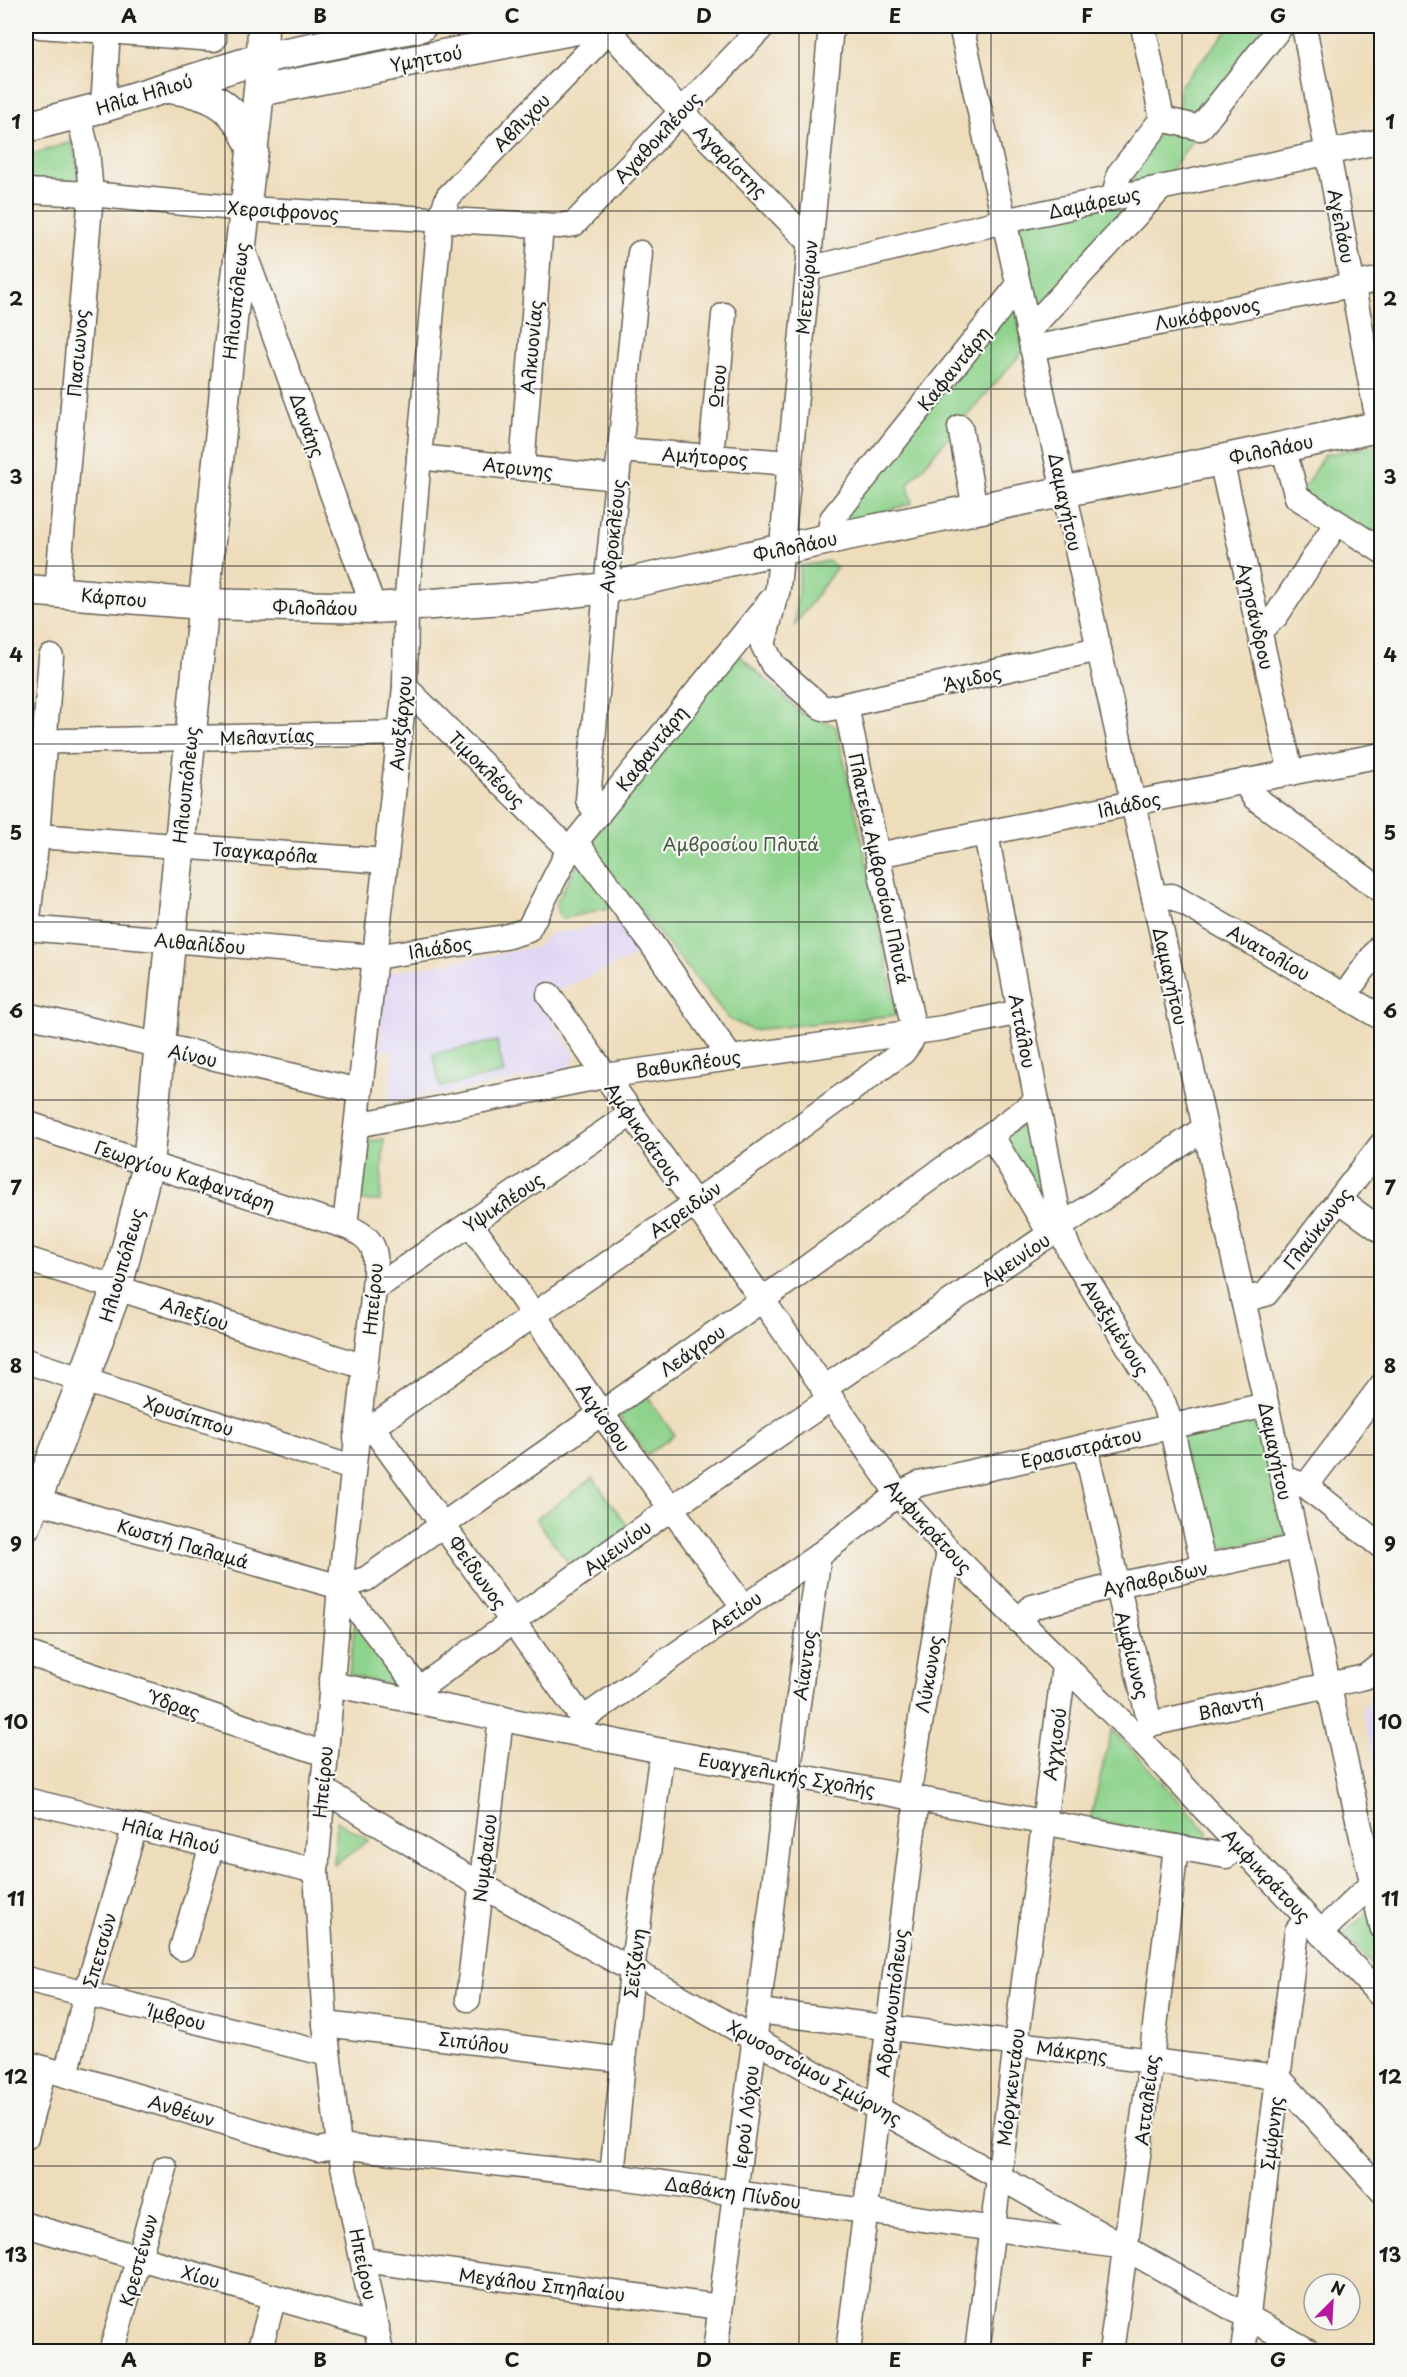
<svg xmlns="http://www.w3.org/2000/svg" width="1407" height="2377" font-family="'Playpen Sans',sans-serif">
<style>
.built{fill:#dfd5f5}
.green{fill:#8ed38c;stroke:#557854;stroke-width:1.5}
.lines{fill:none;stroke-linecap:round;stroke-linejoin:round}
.minor-casing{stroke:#666054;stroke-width:27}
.major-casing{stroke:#666054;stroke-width:33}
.minor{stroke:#fff;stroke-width:24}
.major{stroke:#fff;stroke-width:30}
.grid{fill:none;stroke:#1c1c1c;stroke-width:1.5;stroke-opacity:0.55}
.labels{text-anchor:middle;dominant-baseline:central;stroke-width:4.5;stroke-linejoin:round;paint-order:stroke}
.street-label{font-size:18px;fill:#1c1c1c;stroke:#f6f6f2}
.park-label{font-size:18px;fill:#445c43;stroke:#f6f6f2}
.neatline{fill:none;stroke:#1c1c1c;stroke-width:2}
.grid-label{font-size:20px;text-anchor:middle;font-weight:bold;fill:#1c1c1c}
</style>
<rect width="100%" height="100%" fill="#f6f6f2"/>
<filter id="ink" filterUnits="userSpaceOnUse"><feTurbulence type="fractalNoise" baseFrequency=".0167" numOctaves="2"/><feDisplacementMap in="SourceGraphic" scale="12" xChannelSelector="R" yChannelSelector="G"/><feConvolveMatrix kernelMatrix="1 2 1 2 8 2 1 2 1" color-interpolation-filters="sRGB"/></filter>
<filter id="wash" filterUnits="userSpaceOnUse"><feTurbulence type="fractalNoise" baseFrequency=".008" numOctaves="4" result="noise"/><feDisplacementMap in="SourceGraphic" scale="24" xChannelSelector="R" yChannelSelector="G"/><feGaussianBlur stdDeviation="1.35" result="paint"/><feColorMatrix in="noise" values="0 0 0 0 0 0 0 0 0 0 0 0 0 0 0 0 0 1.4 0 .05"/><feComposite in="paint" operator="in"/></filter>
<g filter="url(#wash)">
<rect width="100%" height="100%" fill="#edb"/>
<g class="built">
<path d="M623,922L645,952L539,998L575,1055L570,1069L434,1096L433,1093L389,1103L393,1051H380L383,974L537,947L549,934Z"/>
<path d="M1381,1683V1791L1362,1710Z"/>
</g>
<g class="green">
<path d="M1231,26H1272L1168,175L1120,184L1179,107L1180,86Z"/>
<path d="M72,142L82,187L26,184V156Z"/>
<path d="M1140,199L1038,317L1019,223Z"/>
<path d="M1015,305L1024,350L908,484L912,503L843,525L844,512Z"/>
<path d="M1381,444V556L1301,493L1324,455Z"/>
<path d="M828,561L837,567L795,625L800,566Z"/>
<path d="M736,652L801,713L836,726L861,835L897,1015L752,1030L729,1019L587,845Z"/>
<path d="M580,859L612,907L562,919L555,905Z"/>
<path d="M497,1041L504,1073L440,1087L433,1054Z"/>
<path d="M1031,1119L1045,1212L1000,1140Z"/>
<path d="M384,1139L380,1201H361V1143Z"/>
<path d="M645,1393L674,1435L647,1455L617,1413Z"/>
<path d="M1261,1419L1288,1535L1205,1552L1180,1436Z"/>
<path d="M593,1478L629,1528L573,1569L536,1519Z"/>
<path d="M356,1615L405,1676L390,1685L349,1675Z"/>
<path d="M1112,1729L1208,1832L1209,1839L1205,1841L1090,1820Z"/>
<path d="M336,1821L369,1840L334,1865Z"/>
<path d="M1372,1908L1381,1955V1973L1344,1934Z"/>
</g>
</g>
<g filter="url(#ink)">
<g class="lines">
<defs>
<g id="minor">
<path d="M40,26L214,39"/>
<path d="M605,26L681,111L810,242"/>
<path d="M961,26L1382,1927"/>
<path d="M1143,26L1162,119"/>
<path d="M1304,26L1379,426"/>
<path d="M103,107L108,31"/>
<path d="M26,191L91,194L245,209L559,226L574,224L763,26"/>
<path d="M1114,197L1119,174L1162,119L1200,128L1281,26"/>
<path d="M241,244L374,608"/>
<path d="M808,269L1004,221L1382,141"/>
<path d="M1028,331L1161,188"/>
<path d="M1032,348L1382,279"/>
<path d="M960,427L975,509"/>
<path d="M1283,447L1297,497L1382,551"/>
<path d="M620,450L790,463"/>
<path d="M419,457L617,478"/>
<path d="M711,457L724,315"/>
<path d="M1221,460L1291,773"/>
<path d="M522,468L541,225"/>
<path d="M828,539L832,519L1018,286"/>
<path d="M57,592L91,194L87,149L78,114"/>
<path d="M774,601L763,645L773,665L821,707L827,709L1099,649"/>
<path d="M1259,631L1276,616L1336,524"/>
<path d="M405,687L569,850"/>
<path d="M26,742L400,733"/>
<path d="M1244,781L1254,797L1382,891"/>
<path d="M598,815L588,800L606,588L640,253"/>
<path d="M986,834L1061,1228L1069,1250L1164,1404L1171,1426L1204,1567"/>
<path d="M37,836L386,861"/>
<path d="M576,842L649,940L730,1057"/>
<path d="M878,855L1133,803L1382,755"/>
<path d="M1154,897L1172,896L1382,1018"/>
<path d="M26,928L375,957L505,937L528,930L569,850L777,593L778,587L831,26"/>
<path d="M27,928L37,836L51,657"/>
<path d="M549,995L898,1494L949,1551L1137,1737L1382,1997"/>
<path d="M1344,996L1382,944"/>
<path d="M26,1015L360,1091"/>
<path d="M26,1123L148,1164L345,1226C381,1240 376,1255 374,1289L340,1587L316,1871L325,2024L339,2146L381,2352"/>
<path d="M357,1125L604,1076L943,1028L1020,1012"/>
<path d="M991,1135L1051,1235"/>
<path d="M1339,1200L1382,1231"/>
<path d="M471,1224L601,1413L743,1606"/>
<path d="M345,1226L405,687L406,607L440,218L448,197L596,44L603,26"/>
<path d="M26,1259L365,1367"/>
<path d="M374,1289L631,1114"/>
<path d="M1243,1300L1266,1294L1382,1144"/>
<path d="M26,1361L352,1468"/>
<path d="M823,1389L1205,1128"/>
<path d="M372,1427L583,1719"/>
<path d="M356,1438L694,1204L903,1052L911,1041L914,1031L846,706"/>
<path d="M1085,1446L1150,1724"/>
<path d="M1292,1481L1306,1486L1382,1547"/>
<path d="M1306,1486L1382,1385"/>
<path d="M26,1498L340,1587"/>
<path d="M340,1587L366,1579L762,1300L1037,1101"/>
<path d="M340,1587L419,1689"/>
<path d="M1019,1621L1032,1607L1117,1585L1297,1547"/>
<path d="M26,1653L325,1754"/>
<path d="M331,1684L662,1751L1176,1847L1226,1856L1240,1845"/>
<path d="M406,1698L670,1509L830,1399"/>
<path d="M579,1733L583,1719L819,1555L898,1494L919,1484L1266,1405"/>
<path d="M1140,1734L1150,1724L1365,1677L1382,1664"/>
<path d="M322,1789L451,1868L1310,2352"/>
<path d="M908,1796L949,1551"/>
<path d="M26,1800L316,1871"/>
<path d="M1320,1933L1381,1875"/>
<path d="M182,1948L212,1845"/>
<path d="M26,1979L328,2054"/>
<path d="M468,1999L501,1718"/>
<path d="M758,2011L1278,2077L1382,2191"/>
<path d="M325,2024L624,2060"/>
<path d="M26,2063L318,2150L339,2146L612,2176L1111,2245"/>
<path d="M66,2075L86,1994L135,1826"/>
<path d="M26,2137L44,2069"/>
<path d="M612,2176L632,1970L662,1751"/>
<path d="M26,2225L377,2327"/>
<path d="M363,2260L720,2307"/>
<path d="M111,2352L165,2168"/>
<path d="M259,2352L274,2297"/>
<path d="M715,2352L788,1774L819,1555"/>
<path d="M848,2352L917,1798"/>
<path d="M977,2352L1064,1666"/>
<path d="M1111,2352L1151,2061L1176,1847"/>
<path d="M1243,2352L1297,1931L1307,1919"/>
</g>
<g id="major">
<path d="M169,88C215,93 237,107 253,151"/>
<path d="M259,91L592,26"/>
<path d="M26,127L103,107L262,58L421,26"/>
<path d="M26,590L202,604L374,608L519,598L606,588L847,535L1221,460L1382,426"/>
<path d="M26,1525L83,1380L117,1288L148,1164L233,310L256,120L262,58L263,26"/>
</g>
</defs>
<use href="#minor" class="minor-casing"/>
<use href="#major" class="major-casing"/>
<use href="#minor" class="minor"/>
<use href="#major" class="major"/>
</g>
</g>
<path class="grid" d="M225,26V2352M416,26V2352M608,26V2352M799,26V2352M991,26V2352M1182,26V2352M26,211H1382M26,389H1382M26,566H1382M26,744H1382M26,922H1382M26,1100H1382M26,1277H1382M26,1455H1382M26,1633H1382M26,1811H1382M26,1988H1382M26,2166H1382"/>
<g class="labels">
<g class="street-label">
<text transform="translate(426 58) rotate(-11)">Υμηττού</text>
<text transform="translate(144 94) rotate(-17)">Ηλία Ηλιού</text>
<text transform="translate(521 122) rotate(-46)">Αβλιχου</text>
<text transform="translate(657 137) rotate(-47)">Αγαθοκλέους</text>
<text transform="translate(731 161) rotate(45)">Αγαρίστης</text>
<text transform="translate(1094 202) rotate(-12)">Δαμάρεως</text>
<text transform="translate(283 210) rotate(3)">Χερσιφρονος</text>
<text transform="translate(1342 226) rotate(79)">Αγελάου</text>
<text transform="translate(806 287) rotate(-85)">Μετεώρων</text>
<text transform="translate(235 301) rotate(-84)">Ηλιουπόλεως</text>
<text transform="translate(1207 313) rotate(-11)">Λυκόφρονος</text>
<text transform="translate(531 347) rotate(-85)">Αλκυονίας</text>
<text transform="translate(77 353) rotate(-85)">Πασιωνος</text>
<text transform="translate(953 368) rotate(-51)">Καφαντάρη</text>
<text transform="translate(717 386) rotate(-85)">Ωτου</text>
<text transform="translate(308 425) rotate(70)">Δανάης</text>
<text transform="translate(1271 449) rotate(-12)">Φιλολάου</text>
<text transform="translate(705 456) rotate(4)">Αμήτορος</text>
<text transform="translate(518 467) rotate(6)">Ατρινης</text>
<text transform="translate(1066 502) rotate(78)">Δαμαγήτου</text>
<text transform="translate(612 536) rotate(-84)">Ανδροκλέους</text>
<text transform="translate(795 546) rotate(-12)">Φιλολάου</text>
<text transform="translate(114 597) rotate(5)">Κάρπου</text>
<text transform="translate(315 607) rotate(1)">Φιλολάου</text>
<text transform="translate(1256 616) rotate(77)">Αγησάνδρου</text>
<text transform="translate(972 678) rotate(-13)">Άγιδος</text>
<text transform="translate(400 723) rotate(-85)">Αναξάρχου</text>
<text transform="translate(267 736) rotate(-2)">Μελαντίας</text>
<text transform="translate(651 748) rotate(-52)">Καφαντάρη</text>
<text transform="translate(487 769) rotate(45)">Τιμοκλέους</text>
<text transform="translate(185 785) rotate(-84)">Ηλιουπόλεως</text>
<text transform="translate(1129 804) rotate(-12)">Ιλιάδος</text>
<text transform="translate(265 852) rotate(4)">Τσαγκαρόλα</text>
<text transform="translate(880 868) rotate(78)">Πλατεία Αμβροσίου Πλυτά</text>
<text transform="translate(200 943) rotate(5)">Αιθαλίδου</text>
<text transform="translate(440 947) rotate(-9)">Ιλιάδος</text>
<text transform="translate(1269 952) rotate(30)">Ανατολίου</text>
<text transform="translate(1171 976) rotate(77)">Δαμαγήτου</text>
<text transform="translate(1023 1031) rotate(79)">Αττάλου</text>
<text transform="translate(193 1055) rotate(12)">Αίνου</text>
<text transform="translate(688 1063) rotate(-8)">Βαθυκλέους</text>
<text transform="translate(644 1133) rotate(55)">Αμφικράτους</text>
<text transform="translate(185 1175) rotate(18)">Γεωργίου Καφαντάρη</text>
<text transform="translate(503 1202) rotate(-34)">Υψικλέους</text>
<text transform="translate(685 1209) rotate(-35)">Ατρειδών</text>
<text transform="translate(1317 1228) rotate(-52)">Γλαύκωνος</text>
<text transform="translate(1015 1259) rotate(-34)">Αμεινίου</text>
<text transform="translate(121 1265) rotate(-74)">Ηλιουπόλεως</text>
<text transform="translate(372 1299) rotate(-85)">Ηπείρου</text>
<text transform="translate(195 1313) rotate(18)">Αλεξίου</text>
<text transform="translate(1116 1327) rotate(58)">Αναξιμένους</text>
<text transform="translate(692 1350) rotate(-35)">Λεάγρου</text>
<text transform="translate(189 1415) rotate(18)">Χρυσίππου</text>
<text transform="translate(604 1417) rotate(55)">Αιγίσθου</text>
<text transform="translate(1081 1447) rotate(-13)">Ερασιστράτου</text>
<text transform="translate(1276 1451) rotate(78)">Δαμαγήτου</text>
<text transform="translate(929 1526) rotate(48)">Αμφικράτους</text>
<text transform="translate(183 1543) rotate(16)">Κωστή Παλαμά</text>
<text transform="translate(617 1547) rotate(-36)">Αμεινίου</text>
<text transform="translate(478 1572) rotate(54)">Φείδωνος</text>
<text transform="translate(1155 1578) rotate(-12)">Αγλαβριδων</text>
<text transform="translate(735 1612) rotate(-35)">Αετίου</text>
<text transform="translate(1133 1655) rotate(76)">Αμφίωνος</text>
<text transform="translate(804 1665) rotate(-82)">Αίαντος</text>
<text transform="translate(928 1674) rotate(-80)">Λύκωνος</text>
<text transform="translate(175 1704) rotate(19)">Ύδρας</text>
<text transform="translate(1230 1706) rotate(-13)">Βλαντή</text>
<text transform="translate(1054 1744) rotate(-82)">Αγχισού</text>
<text transform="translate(787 1774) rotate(10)">Ευαγγελικής Σχολής</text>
<text transform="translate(322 1782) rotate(-85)">Ηπείρου</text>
<text transform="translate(171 1835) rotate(14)">Ηλία Ηλιού</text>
<text transform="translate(484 1858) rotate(-83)">Νυμφαίου</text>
<text transform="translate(1267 1875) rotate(47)">Αμφικράτους</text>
<text transform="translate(99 1950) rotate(-74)">Σπετσών</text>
<text transform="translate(634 1963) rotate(-83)">Σεϊζάνη</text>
<text transform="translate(891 2003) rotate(-83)">Αδριανουπόλεως</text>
<text transform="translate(177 2016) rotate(14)">Ίμβρου</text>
<text transform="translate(474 2042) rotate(7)">Σιπύλου</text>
<text transform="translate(1072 2051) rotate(7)">Μάκρης</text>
<text transform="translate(815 2072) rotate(29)">Χρυσοστόμου Σμύρνης</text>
<text transform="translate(1010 2087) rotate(-83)">Μόργκεντάου</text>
<text transform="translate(1146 2100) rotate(-83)">Ατταλείας</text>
<text transform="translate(182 2110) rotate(17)">Ανθέων</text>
<text transform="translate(745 2117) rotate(-83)">Ιερού Λόχου</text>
<text transform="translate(1271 2133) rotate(-83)">Σμύρνης</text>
<text transform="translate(733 2192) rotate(8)">Δαβάκη Πίνδου</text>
<text transform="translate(138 2260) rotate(-74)">Κρεστένων</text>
<text transform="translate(364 2264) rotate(78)">Ηπείρου</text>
<text transform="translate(201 2276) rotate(16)">Χίου</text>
<text transform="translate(542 2284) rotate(7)">Μεγάλου Σπηλαίου</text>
</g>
<g class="park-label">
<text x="741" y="843">Αμβροσίου Πλυτά</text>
</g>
</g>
<rect width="1407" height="2377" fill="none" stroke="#f6f6f2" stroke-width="66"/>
<g transform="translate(1332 2302) rotate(24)"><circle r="28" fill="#f6f6f2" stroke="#9f9f9c" stroke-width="1.5"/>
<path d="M0-4.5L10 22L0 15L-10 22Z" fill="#b5179e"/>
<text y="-9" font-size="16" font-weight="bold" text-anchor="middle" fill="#1c1c1c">N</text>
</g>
<rect x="33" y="33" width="1341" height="2311" class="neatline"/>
<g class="grid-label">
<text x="129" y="23">A</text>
<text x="320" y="23">B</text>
<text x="512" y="23">C</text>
<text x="704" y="23">D</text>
<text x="895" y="23">E</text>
<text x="1087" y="23">F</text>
<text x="1278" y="23">G</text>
<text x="16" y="129">1</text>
<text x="1390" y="129">1</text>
<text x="16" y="306">2</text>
<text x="1390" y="306">2</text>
<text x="16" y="484">3</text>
<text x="1390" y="484">3</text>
<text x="16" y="662">4</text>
<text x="1390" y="662">4</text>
<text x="16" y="840">5</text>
<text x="1390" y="840">5</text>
<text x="16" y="1018">6</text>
<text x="1390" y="1018">6</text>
<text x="16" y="1195">7</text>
<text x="1390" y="1195">7</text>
<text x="16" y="1373">8</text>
<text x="1390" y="1373">8</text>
<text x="16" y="1551">9</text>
<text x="1390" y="1551">9</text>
<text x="16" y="1729">10</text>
<text x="1390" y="1729">10</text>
<text x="16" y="1906">11</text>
<text x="1390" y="1906">11</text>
<text x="16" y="2084">12</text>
<text x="1390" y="2084">12</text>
<text x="16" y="2262">13</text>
<text x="1390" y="2262">13</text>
<text x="129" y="2367">A</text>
<text x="320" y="2367">B</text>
<text x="512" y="2367">C</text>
<text x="704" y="2367">D</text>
<text x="895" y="2367">E</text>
<text x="1087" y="2367">F</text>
<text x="1278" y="2367">G</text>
</g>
</svg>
